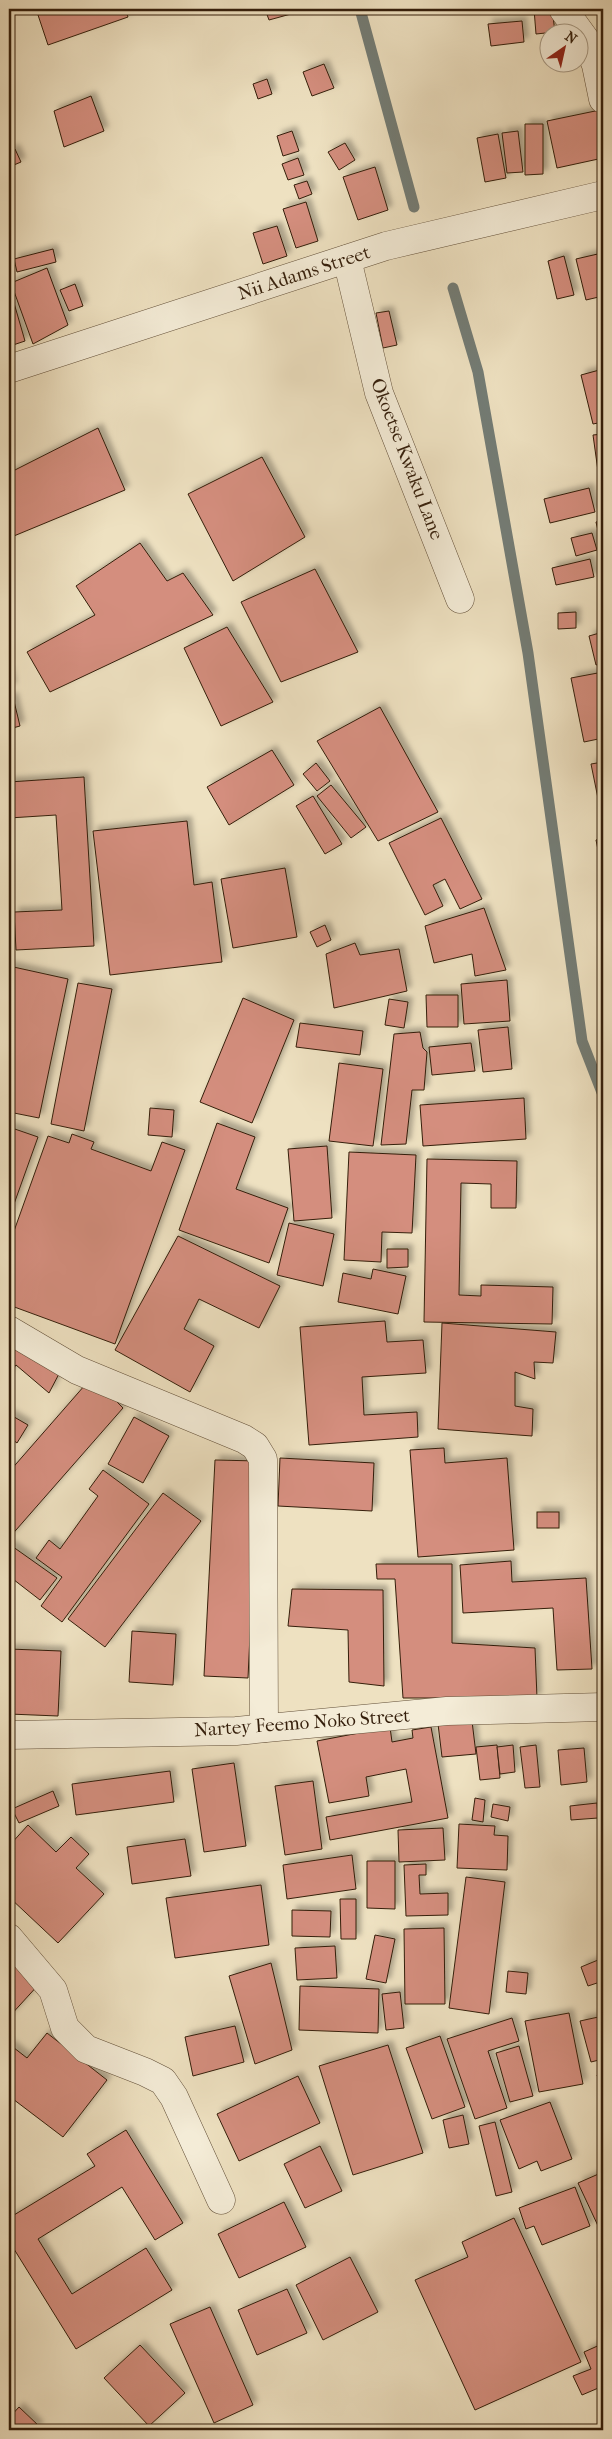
<svg xmlns="http://www.w3.org/2000/svg" width="612" height="2439" font-family="'IM FELL French Canon',serif">
<style>
.lines{fill:none;stroke-linecap:round;stroke-linejoin:round}
.stream{stroke:#737c75;stroke-width:11}
.building{fill:#d48e7e;stroke:#341e0b;filter:url(#shadow)}
.minor-casing{stroke:#624f38;stroke-width:29}
.tertiary-casing{stroke:#624f38;stroke-width:29}
.minor{stroke:#f4ecd7;stroke-width:28}
.tertiary{stroke:#f4ecd7;stroke-width:28}
.labels{text-anchor:middle;dominant-baseline:central;stroke-width:4;stroke-linejoin:round;paint-order:stroke}
.street-label{font-size:19px;fill:#341e0b;stroke:#f4ecd7}
</style>
<defs>
<filter id="shadow"><feDropShadow dx="4.5" dy="-4.5" stdDeviation="2.5" flood-color="#0004"/></filter>
</defs>
<rect width="100%" height="100%" fill="#eee1c1"/>
<filter id="stains"><feTurbulence type="fractalNoise" baseFrequency=".004" numOctaves="4"/><feColorMatrix values="0 0 0 0 .2 0 0 0 0 .09 0 0 0 0 .02 0 0 0 .5 -.17"/></filter>
<radialGradient id="worn" r=".72"><stop offset=".6" stop-color="#630" stop-opacity="0"/><stop offset="1" stop-color="#630" stop-opacity=".3"/></radialGradient>
<g class="lines">
<g class="stream">
<path d="M360,9L414,207"/>
<path d="M453,288L478,372L528,653L582,1041L603,1095"/>
</g>
</g>
<g class="building">
<path d="M36,9H125L128,17L48,45Z"/>
<path d="M265,9H309L269,20Z"/>
<path d="M534,9H552L555,32L536,34Z"/>
<path d="M522,21L524,42L491,46L488,24Z"/>
<path d="M324,64L334,88L312,96L303,72Z"/>
<path d="M267,79L272,94L258,99L253,84Z"/>
<path d="M91,96L104,131L64,147L54,111Z"/>
<path d="M600,110L603,125V158L557,168L547,121Z"/>
<path d="M525,124H543V174L525,175Z"/>
<path d="M292,131L299,151L283,156L277,136Z"/>
<path d="M518,131L523,172L507,173L502,133Z"/>
<path d="M498,134L506,178L485,182L477,138Z"/>
<path d="M345,143L355,160L339,170L328,152Z"/>
<path d="M15,149L21,162L9,167V151Z"/>
<path d="M298,158L304,175L288,180L282,164Z"/>
<path d="M375,167L388,210L358,220L343,177Z"/>
<path d="M307,181L312,194L299,199L294,185Z"/>
<path d="M306,202L318,241L296,248L283,209Z"/>
<path d="M277,226L287,256L263,264L253,233Z"/>
<path d="M53,249L56,262L17,272L14,259Z"/>
<path d="M602,253L603,296L586,300L576,259Z"/>
<path d="M564,256L574,295L557,299L548,261Z"/>
<path d="M47,268L68,325L33,344L11,283Z"/>
<path d="M75,284L83,306L69,311L60,290Z"/>
<path d="M14,303L25,341L10,346L9,304Z"/>
<path d="M389,311L397,345L383,348L376,313Z"/>
<path d="M603,369V422L593,424L581,375Z"/>
<path d="M98,428L125,490L9,538V473Z"/>
<path d="M603,434V507L593,435Z"/>
<path d="M262,457L305,537L233,581L188,494Z"/>
<path d="M589,488L595,512L550,523L544,499Z"/>
<path d="M603,520V552L596,522Z"/>
<path d="M592,533L597,550L576,556L571,538Z"/>
<path d="M140,543L167,581L183,573L213,615L50,692L27,652L95,615L76,586Z"/>
<path d="M590,559L594,577L556,585L552,568Z"/>
<path d="M315,569L358,652L281,682L241,602Z"/>
<path d="M576,612V628L558,629V613Z"/>
<path d="M227,627L273,702L221,726L184,648Z"/>
<path d="M603,632V663L596,665L589,636Z"/>
<path d="M9,672L12,687L9,688Z"/>
<path d="M603,672V738L584,742L571,678Z"/>
<path d="M13,697L20,726L9,729V698Z"/>
<path d="M380,707L438,812L378,841L317,741Z"/>
<path d="M272,750L294,785L229,825L207,787Z"/>
<path d="M603,762V823L591,764Z"/>
<path d="M316,763L330,781L317,791L303,774Z"/>
<path d="M84,777L94,946L16,950L14,912L62,910L56,815L9,818V782Z"/>
<path d="M331,785L366,827L351,838L317,796Z"/>
<path d="M313,796L342,844L325,854L296,806Z"/>
<path d="M441,818L482,899L460,909L445,879L433,885L443,906L425,915L389,843Z"/>
<path d="M187,821L194,885L212,882L222,962L110,975L93,831Z"/>
<path d="M603,838V874L596,840Z"/>
<path d="M285,868L297,937L233,948L221,879Z"/>
<path d="M484,908L506,970L475,976L472,954L434,963L425,926Z"/>
<path d="M325,925L331,940L317,947L310,932Z"/>
<path d="M355,943L360,955L399,949L407,991L334,1008L326,954Z"/>
<path d="M9,966L68,979L39,1118L9,1112Z"/>
<path d="M507,980L510,1021L464,1024L461,984Z"/>
<path d="M78,983L112,989L84,1131L51,1124Z"/>
<path d="M426,995H458V1027H427Z"/>
<path d="M243,998L294,1020L252,1123L200,1102Z"/>
<path d="M389,999L408,1002L404,1028L385,1025Z"/>
<path d="M300,1023L363,1031L360,1055L296,1047Z"/>
<path d="M508,1027L512,1069L483,1072L478,1030Z"/>
<path d="M420,1032L423,1048L427,1052L424,1090H412L406,1144L381,1145L394,1034Z"/>
<path d="M471,1043L475,1071L432,1075L429,1047Z"/>
<path d="M339,1063L383,1069L373,1146L329,1141Z"/>
<path d="M524,1098L526,1139L423,1146L420,1105Z"/>
<path d="M150,1108L174,1110L172,1137L148,1135Z"/>
<path d="M217,1123L255,1137L236,1189L288,1208L269,1263L179,1230Z"/>
<path d="M9,1127L38,1137L9,1218Z"/>
<path d="M72,1134L94,1142L91,1149L151,1171L162,1142L185,1150L115,1344L9,1305V1245L48,1136L69,1143Z"/>
<path d="M327,1146L332,1218L294,1221L288,1149Z"/>
<path d="M349,1152L416,1155L412,1233L382,1232L381,1262L344,1260Z"/>
<path d="M427,1159L517,1161L516,1208H491V1184L461,1183L459,1295L481,1296V1285L553,1287L552,1324L424,1322Z"/>
<path d="M289,1223L334,1234L323,1286L277,1275Z"/>
<path d="M178,1236L280,1286L259,1328L199,1299L184,1329L214,1346L190,1392L115,1350Z"/>
<path d="M387,1249H408V1267L387,1268Z"/>
<path d="M373,1269L406,1276L398,1314L338,1302L343,1273L371,1279Z"/>
<path d="M385,1321L387,1342L423,1340L426,1373L362,1377L364,1415L417,1412L418,1437L309,1445L300,1327Z"/>
<path d="M442,1323L556,1332L553,1363L534,1362L535,1379L515,1372V1406L533,1409L532,1436L438,1429Z"/>
<path d="M9,1334L61,1370L49,1393L16,1365L9,1374Z"/>
<path d="M92,1377L123,1408L9,1538V1472Z"/>
<path d="M9,1414L28,1425L17,1443L9,1437Z"/>
<path d="M134,1417L169,1436L143,1483L108,1464Z"/>
<path d="M444,1448L445,1463L507,1458L514,1550L418,1557L410,1450Z"/>
<path d="M280,1458L374,1463L372,1511L278,1506Z"/>
<path d="M215,1460L258,1461L248,1678L204,1676Z"/>
<path d="M103,1470L149,1504L62,1622L41,1606L62,1577L36,1558L49,1540L60,1549L98,1496L89,1489Z"/>
<path d="M163,1493L201,1521L105,1647L68,1619Z"/>
<rect x="537" y="1512" width="22" height="16"/>
<path d="M9,1544L57,1578L40,1600L9,1576Z"/>
<path d="M511,1561L512,1582L586,1578L592,1669L557,1670L553,1608L463,1613L460,1565Z"/>
<path d="M376,1564H452V1643L535,1648L537,1698H403L395,1579H377Z"/>
<path d="M292,1589L383,1590L384,1686L349,1682L348,1630L288,1626Z"/>
<path d="M132,1631L176,1634L173,1685L129,1682Z"/>
<path d="M600,1642H603V1675Z"/>
<path d="M9,1649L61,1651L58,1716L9,1714Z"/>
<path d="M472,1721L476,1754L442,1757L438,1724Z"/>
<path d="M390,1727L392,1742L413,1738L412,1730L431,1727L448,1818L330,1840L326,1817L412,1802L406,1769L366,1777L369,1796L329,1803L317,1741Z"/>
<path d="M497,1745L500,1778L480,1780L476,1747Z"/>
<path d="M513,1745L515,1772L500,1774L497,1747Z"/>
<path d="M536,1745L540,1787L525,1788L520,1747Z"/>
<path d="M584,1748L587,1782L561,1785L558,1750Z"/>
<path d="M234,1763L246,1846L204,1852L192,1769Z"/>
<path d="M170,1771L174,1802L76,1815L72,1784Z"/>
<path d="M313,1781L322,1849L285,1855L275,1786Z"/>
<path d="M53,1791L59,1806L19,1823L12,1809Z"/>
<path d="M475,1798L485,1800L483,1822L472,1820Z"/>
<path d="M597,1803L598,1818L571,1820L570,1806Z"/>
<path d="M493,1804L510,1807L508,1821L491,1817Z"/>
<path d="M459,1824L495,1826L494,1835L508,1836L507,1870L457,1868Z"/>
<path d="M28,1825L56,1852L71,1837L89,1854L76,1868L104,1894L58,1943L9,1897V1846Z"/>
<path d="M443,1828L445,1860L399,1862L398,1830Z"/>
<path d="M185,1839L191,1876L132,1884L127,1847Z"/>
<path d="M352,1855L356,1889L287,1899L283,1865Z"/>
<path d="M367,1861H395V1909L367,1908Z"/>
<path d="M426,1864V1875H419L420,1894L448,1893V1915L406,1916L404,1865Z"/>
<path d="M466,1877L505,1882L489,2014L449,2008Z"/>
<path d="M261,1885L269,1945L175,1958L166,1898Z"/>
<path d="M340,1899H356V1939H341Z"/>
<path d="M292,1910L331,1911L330,1937L292,1936Z"/>
<path d="M444,1928L445,2004H405L404,1929Z"/>
<path d="M375,1935L395,1939L386,1983L366,1979Z"/>
<path d="M335,1946L337,1978L297,1980L295,1948Z"/>
<path d="M9,1953L40,1983L9,2017Z"/>
<path d="M598,1960L603,1973V1981L588,1986L581,1967Z"/>
<path d="M271,1963L292,2050L255,2064L229,1976Z"/>
<path d="M508,1971L528,1973L526,1994L506,1992Z"/>
<path d="M300,1986L379,1989L378,2033L299,2030Z"/>
<path d="M400,1992L404,2028L386,2030L382,1994Z"/>
<path d="M569,2013L583,2084L539,2092L525,2021Z"/>
<path d="M603,2016V2059L591,2062L580,2021Z"/>
<path d="M512,2018L519,2041L488,2051L507,2108L475,2119L447,2039Z"/>
<path d="M235,2026L244,2062L193,2076L185,2037Z"/>
<path d="M47,2033L107,2080L63,2137L9,2096V2044L27,2058Z"/>
<path d="M440,2036L465,2107L432,2119L406,2048Z"/>
<path d="M388,2045L423,2153L353,2175L319,2066Z"/>
<path d="M519,2046L533,2096L510,2102L496,2053Z"/>
<path d="M603,2072V2092L597,2075Z"/>
<path d="M298,2076L320,2123L239,2161L217,2114Z"/>
<path d="M550,2102L572,2159L541,2171L537,2161L519,2169L500,2120Z"/>
<path d="M463,2115L469,2144L449,2148L443,2120Z"/>
<path d="M495,2122L512,2192L496,2196L479,2126Z"/>
<path d="M126,2130L183,2223L155,2240L122,2187L38,2239L72,2294L146,2248L172,2290L76,2349L9,2241V2218L95,2166L87,2154Z"/>
<path d="M320,2146L342,2191L305,2208L284,2164Z"/>
<path d="M603,2172V2227L599,2228L578,2183Z"/>
<path d="M575,2187L590,2226L542,2245L534,2226L526,2229L519,2208Z"/>
<path d="M284,2202L306,2247L239,2278L218,2234Z"/>
<path d="M514,2218L581,2362L475,2410L415,2280L468,2257L462,2242Z"/>
<path d="M350,2257L378,2312L323,2340L296,2285Z"/>
<path d="M287,2289L307,2333L257,2355L238,2310Z"/>
<path d="M210,2307L253,2405L214,2423L170,2324Z"/>
<path d="M602,2344L603,2386L582,2395L573,2376L591,2369L584,2352Z"/>
<path d="M140,2345L185,2393L149,2426L104,2378Z"/>
<path d="M19,2407L39,2426L35,2430H9V2418Z"/>
</g>
<g class="lines">
<defs>
<g id="minor">
<path d="M563,9L587,42L596,65L603,99"/>
<path d="M347,259L379,393L460,599"/>
<path d="M9,1330L77,1370L244,1439L255,1446L263,1459L264,1728"/>
<path d="M9,1735L236,1731L447,1711L603,1707"/>
<path d="M9,1938L53,1990L65,2028L86,2049L145,2072L163,2081L174,2097L221,2200"/>
</g>
<path id="tertiary" d="M9,369L386,246L603,195"/>
</defs>
<use href="#minor" class="minor-casing"/>
<use href="#tertiary" class="tertiary-casing"/>
<use href="#minor" class="minor"/>
<use href="#tertiary" class="tertiary"/>
</g>
<g class="labels">
<g class="street-label">
<text transform="translate(304 273) rotate(-18)">Nii Adams Street</text>
<text transform="translate(407 459) rotate(69)">Okoetse Kwaku Lane</text>
<text transform="translate(302 1723) rotate(-4)">Nartey Feemo Noko Street</text>
</g>
</g>
<rect width="612" height="2439" fill="none" stroke="#eee1c1" stroke-width="30"/>
<rect x="10" y="10" width="592" height="2419" fill="none" stroke="#341e0b" stroke-width="2.5"/>
<rect x="15" y="15" width="582" height="2409" fill="none" stroke="#341e0b"/>
<g transform="translate(564 48) rotate(34)"><circle r="24" fill="#f4ecd7" stroke="#a79a85"/>
<path d="M0-4L9 19L0 12L-9 19Z" fill="#8f2418"/>
<text y="-8" font-size="14" font-weight="bold" text-anchor="middle" fill="#341e0b">N</text>
</g>
<rect width="100%" height="100%" filter="url(#stains)"/>
<rect width="100%" height="100%" fill="url(#worn)"/>
</svg>
